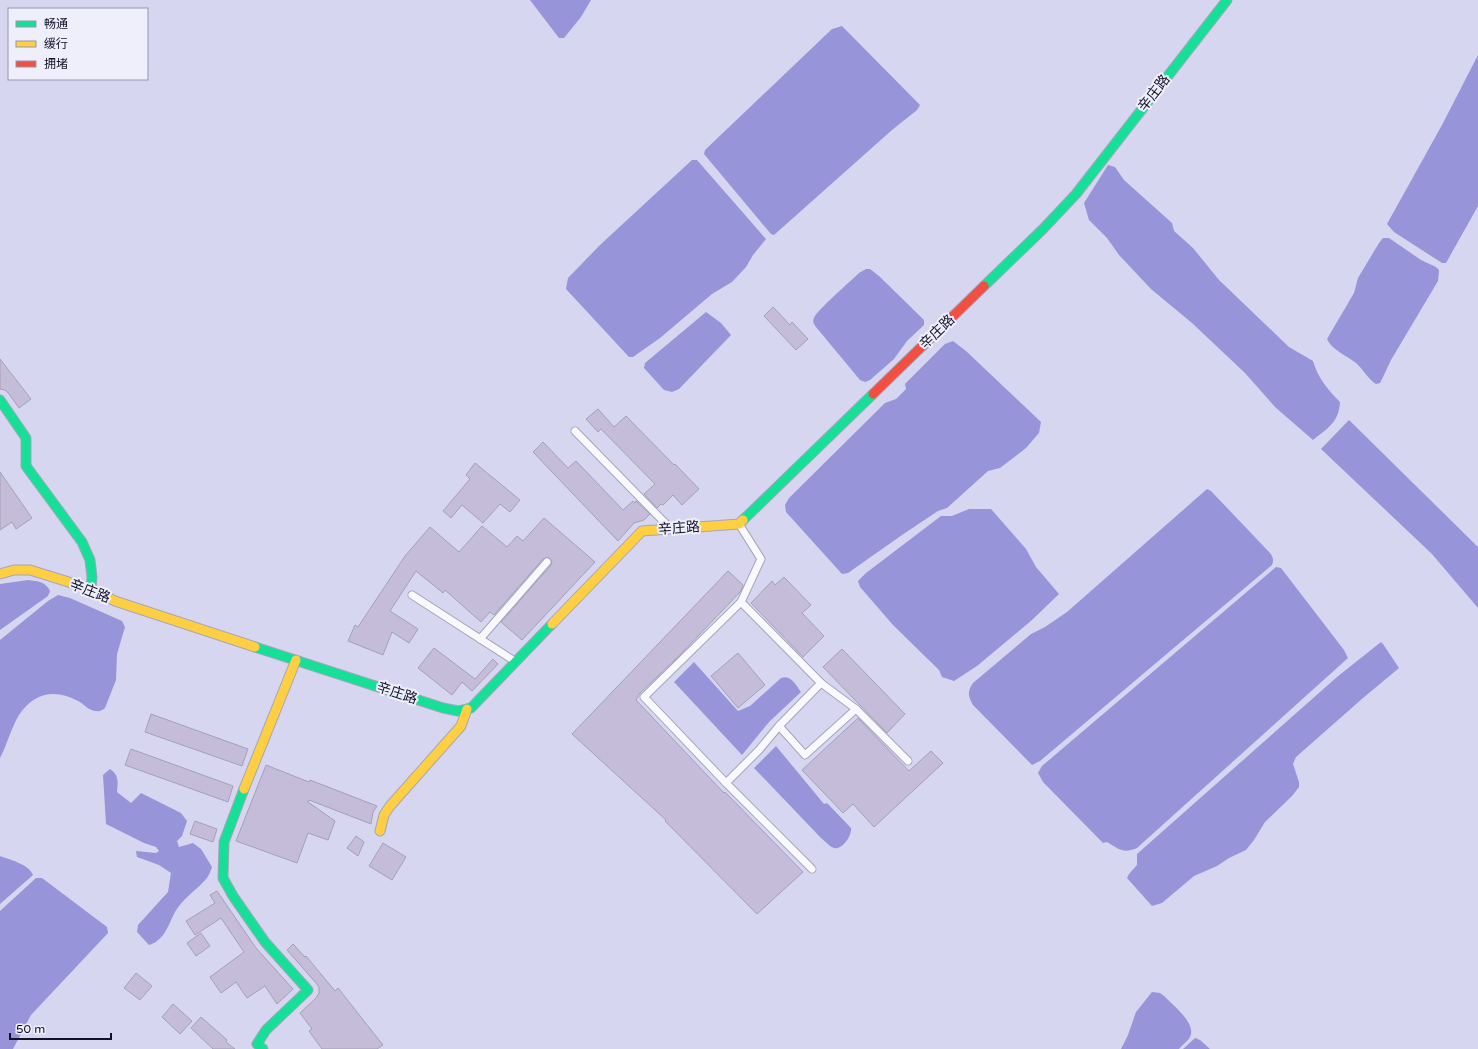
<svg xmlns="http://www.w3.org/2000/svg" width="1478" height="1049" font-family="'Varela Round','Noto Sans SC',sans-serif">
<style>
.water{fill:#9794d9}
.building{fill:#c4bcd9;stroke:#a4a0b6}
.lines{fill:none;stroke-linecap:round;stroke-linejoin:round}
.lane-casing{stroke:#a5a5bc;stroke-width:9}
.fast-casing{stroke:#a5a5bc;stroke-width:11}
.slow-casing{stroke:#a5a5bc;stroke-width:11}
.jam-casing{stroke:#a5a5bc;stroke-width:11}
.lane{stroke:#f9f9fd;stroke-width:7}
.fast{stroke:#16e098;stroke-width:9}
.slow{stroke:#ffcf43;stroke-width:9}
.jam{stroke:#f24e42;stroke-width:9}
.labels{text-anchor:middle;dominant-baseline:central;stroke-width:4;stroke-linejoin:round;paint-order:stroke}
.street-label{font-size:14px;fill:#121127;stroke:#efeffc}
</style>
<rect width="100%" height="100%" fill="#d6d6f1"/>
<g class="water">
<path d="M530,0H591L581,17L564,38H559Z"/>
<path d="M842,26L920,105L917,110L892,130L774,235L771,234L704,154L705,150L832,29Z"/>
<path d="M1478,55V206L1446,263H1442L1394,232L1387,224L1442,125Z"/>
<path d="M692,160H697L766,239L753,255L746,267L732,282L712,294L660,338L633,357H629L566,289L568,278L600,245Z"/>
<path d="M1108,165L1115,167L1124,180L1172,223L1174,231L1193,248L1219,280L1289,347L1313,361C1318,378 1327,389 1340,402C1339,422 1328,428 1313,440L1275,407L1245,373L1192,323L1151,289L1119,255L1107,238L1089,220L1084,203Z"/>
<path d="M1383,238H1389L1421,260L1436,267L1439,270L1438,281L1391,360L1383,377L1380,383L1376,384C1368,379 1363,369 1356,363C1347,356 1332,350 1327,339L1354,293L1358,278L1379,243Z"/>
<path d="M866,269H870L879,276L924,320V325L907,341L894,359L870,380L865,382L860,380L816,327C814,324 812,321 814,318C817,310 851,281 859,273Z"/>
<path d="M706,312L721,323L731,335L679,389L672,392L664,390L644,368L645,363Z"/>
<path d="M953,341L966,351L1041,422L1039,433L1026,448L1000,468L988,471L947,508L938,511L902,535L848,573L842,574L786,512L785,505L789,498L885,403L896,399L906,389L905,384L945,344Z"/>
<path d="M1349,420L1478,547V608L1432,554L1321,449Z"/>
<path d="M1207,489L1211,491L1270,553C1273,557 1274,560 1272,565L1040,761L1032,765L973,705C968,696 967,692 973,683L1031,634L1045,627L1067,612Z"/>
<path d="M969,509H991L1026,549L1036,567L1059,594L1032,620L977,666L954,681L942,677L939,670L893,625L860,587L858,581L866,573L941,516H952Z"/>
<path d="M1276,567L1281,568L1344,650L1348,658L1137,848C1123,854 1119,849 1107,842L1103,843L1043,782L1038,773L1042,766Z"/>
<path d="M28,580C38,581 46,582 50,591L48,596L0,630V584Z"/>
<path d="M58,595L70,598L122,621L125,627L117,654L116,680L105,708C102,710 100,712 96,711C89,711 84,704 78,701C55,688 33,693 19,715C11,728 7,745 0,758V640L48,601Z"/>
<path d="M1381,642L1383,644L1399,668L1363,698L1296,757L1293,764L1299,782V787L1292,796L1265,822L1254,840L1246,850L1229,858L1217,866L1194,876L1162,903L1152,906L1127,878L1129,874L1137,865V854L1337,677Z"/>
<path d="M694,662L738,711L750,706L781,678C791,674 796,685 801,692L769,722L742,755L674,682Z"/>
<path d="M776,746L824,804L827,803L851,828C852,836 842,850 834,848C830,847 825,841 821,838L754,768Z"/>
<path d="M110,769C119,775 118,782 117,792L131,803L141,793L181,813L187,821L182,836L177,841L179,847L193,843L201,849L212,867C211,870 209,875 207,878C197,890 183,898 175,912C168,925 165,940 149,945L137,932L138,925L168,892L171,873L159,865L137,857L136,851L156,853L159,851L156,847L144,843L106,824L103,775Z"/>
<path d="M0,856C10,860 29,864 33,875L0,904Z"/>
<path d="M36,878H42L107,927L108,933L31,1015L13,1049H0V911Z"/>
<path d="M1152,992L1160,993L1164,996C1173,1005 1197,1024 1190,1037C1188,1041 1182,1045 1179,1049H1121L1128,1035L1136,1012Z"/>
<path d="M1195,1038L1200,1040L1210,1049H1183Z"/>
</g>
<g class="building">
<path d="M773,307L790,325L792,322L808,339L796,350L764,316Z"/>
<path d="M0,359L31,399L19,408L9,394L5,390L0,389Z"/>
<path d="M598,409L614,427L626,416L674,465L675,464L699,489L682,505L673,495L663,505L661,504L657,508L644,494L655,484L601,429L598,432L586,419Z"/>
<path d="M543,442L568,468L576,461L623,510L633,501L635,503L636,501L650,514L644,520L634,523L618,541L533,452Z"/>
<path d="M475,463L520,500L510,512L500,504L483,523L462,505L451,518L443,511L470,479L466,475Z"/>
<path d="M0,472L32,518L16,529L12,522L0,530Z"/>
<path d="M544,518L595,562L522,640L501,622L551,565L552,561L548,557L543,559L494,615L490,612L481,622L445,590L443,593L416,571L390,611L418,629L409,643L392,632L383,655L348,641L355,625L358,627L405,556L430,527L459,552L482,526L507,547L517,536L523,541Z"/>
<path d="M728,571L743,585L741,591L676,659L640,693L636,700L724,793L725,792L803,872L757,914L665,821L666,820L572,734Z"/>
<path d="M784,577L811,605L802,613L824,636L803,657L751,603L772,581L775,585Z"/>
<path d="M434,648L475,679L493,659L498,664L472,691L462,682L452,695L418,668Z"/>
<path d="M842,649L905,714L887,733L823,667Z"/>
<path d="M738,653L765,685L738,708L711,676Z"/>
<path d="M151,714L248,749L242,766L145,732Z"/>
<path d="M858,718L909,771L931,751L943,763L874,827L853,804L843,813L802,770Z"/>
<path d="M131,749L233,786L228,802L125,765Z"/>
<path d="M266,765L309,782L310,780L377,806L373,812L371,824L309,800L308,802L335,821L328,840L308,833L297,863L236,841Z"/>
<path d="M195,821L217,829L213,842L190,834Z"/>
<path d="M356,836L364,842L358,856L347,848Z"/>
<path d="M383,843L406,857L392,880L369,866Z"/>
<path d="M217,891L256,948L293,989L277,1004L265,986L247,998L236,982L221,993L210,977L244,952L221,918L195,935L186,921L215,903L210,895Z"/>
<path d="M201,933L210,946L196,956L187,943Z"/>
<path d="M293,944L305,957L306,956L335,991L338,988L383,1045L377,1049H322L309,1031L312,1029L300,1013L316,998L319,993V987L316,983L287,950Z"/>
<path d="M136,973L152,986L140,1000L124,988Z"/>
<path d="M173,1004L192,1021L180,1034L162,1017Z"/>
<path d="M201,1017L227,1040L226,1042L235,1049H213L191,1028Z"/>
</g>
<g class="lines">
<defs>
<g id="lane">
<path d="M575,431L668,526"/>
<path d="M739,524L761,559L741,602L644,697L726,783L812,869"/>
<path d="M412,595L516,662"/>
<path d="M741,602L821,683L856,709L908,761"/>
<path d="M480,639L547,562"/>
<path d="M779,726L805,755L856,709"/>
<path d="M726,783L759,750L779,726L821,683"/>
</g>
<g id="fast">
<path d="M984,286L1043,229L1076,194L1227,0"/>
<path d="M0,400L26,438V466L82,542L90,560L92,577L91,589"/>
<path d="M743,520L873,394"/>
<path d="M255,647L443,708L458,711L471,708L552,624"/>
<path d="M244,789L224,842L223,878L233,896L265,942L308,990L266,1030L257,1044L263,1049"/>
</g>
<g id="slow">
<path d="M0,574L14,570H30L91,589L115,601L255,647"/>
<path d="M552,624L642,531L739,524L743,520"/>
<path d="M244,789L296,660"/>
<path d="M380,831L384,815L390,806L461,726L467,709"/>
</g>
<path id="jam" d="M873,394L984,286"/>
</defs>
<use href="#lane" class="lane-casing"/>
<use href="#fast" class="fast-casing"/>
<use href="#slow" class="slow-casing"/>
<use href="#jam" class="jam-casing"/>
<use href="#lane" class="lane"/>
<use href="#fast" class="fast"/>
<use href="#slow" class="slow"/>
<use href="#jam" class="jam"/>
</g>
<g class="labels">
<g class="street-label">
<text transform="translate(1154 93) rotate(-52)">辛庄路</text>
<text transform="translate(937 332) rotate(-44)">辛庄路</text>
<text transform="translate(679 528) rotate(-4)">辛庄路</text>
<text transform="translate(90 591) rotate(21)">辛庄路</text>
<text transform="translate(397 693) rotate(18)">辛庄路</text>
</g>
</g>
<rect x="8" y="8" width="140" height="72" fill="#efeffc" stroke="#9796a7"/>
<rect x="16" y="21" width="20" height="6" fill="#16e098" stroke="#9796a7"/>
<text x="44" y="28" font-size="12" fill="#121127">畅通</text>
<rect x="16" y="41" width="20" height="6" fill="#ffcf43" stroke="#9796a7"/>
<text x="44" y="48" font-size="12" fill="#121127">缓行</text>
<rect x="16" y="61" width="20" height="6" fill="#f24e42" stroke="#9796a7"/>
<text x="44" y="68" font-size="12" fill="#121127">拥堵</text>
<path d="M10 1033v6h101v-6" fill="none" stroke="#121127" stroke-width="2"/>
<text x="16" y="1033" font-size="12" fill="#121127" stroke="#efeffc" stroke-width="3" paint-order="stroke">50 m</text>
</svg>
